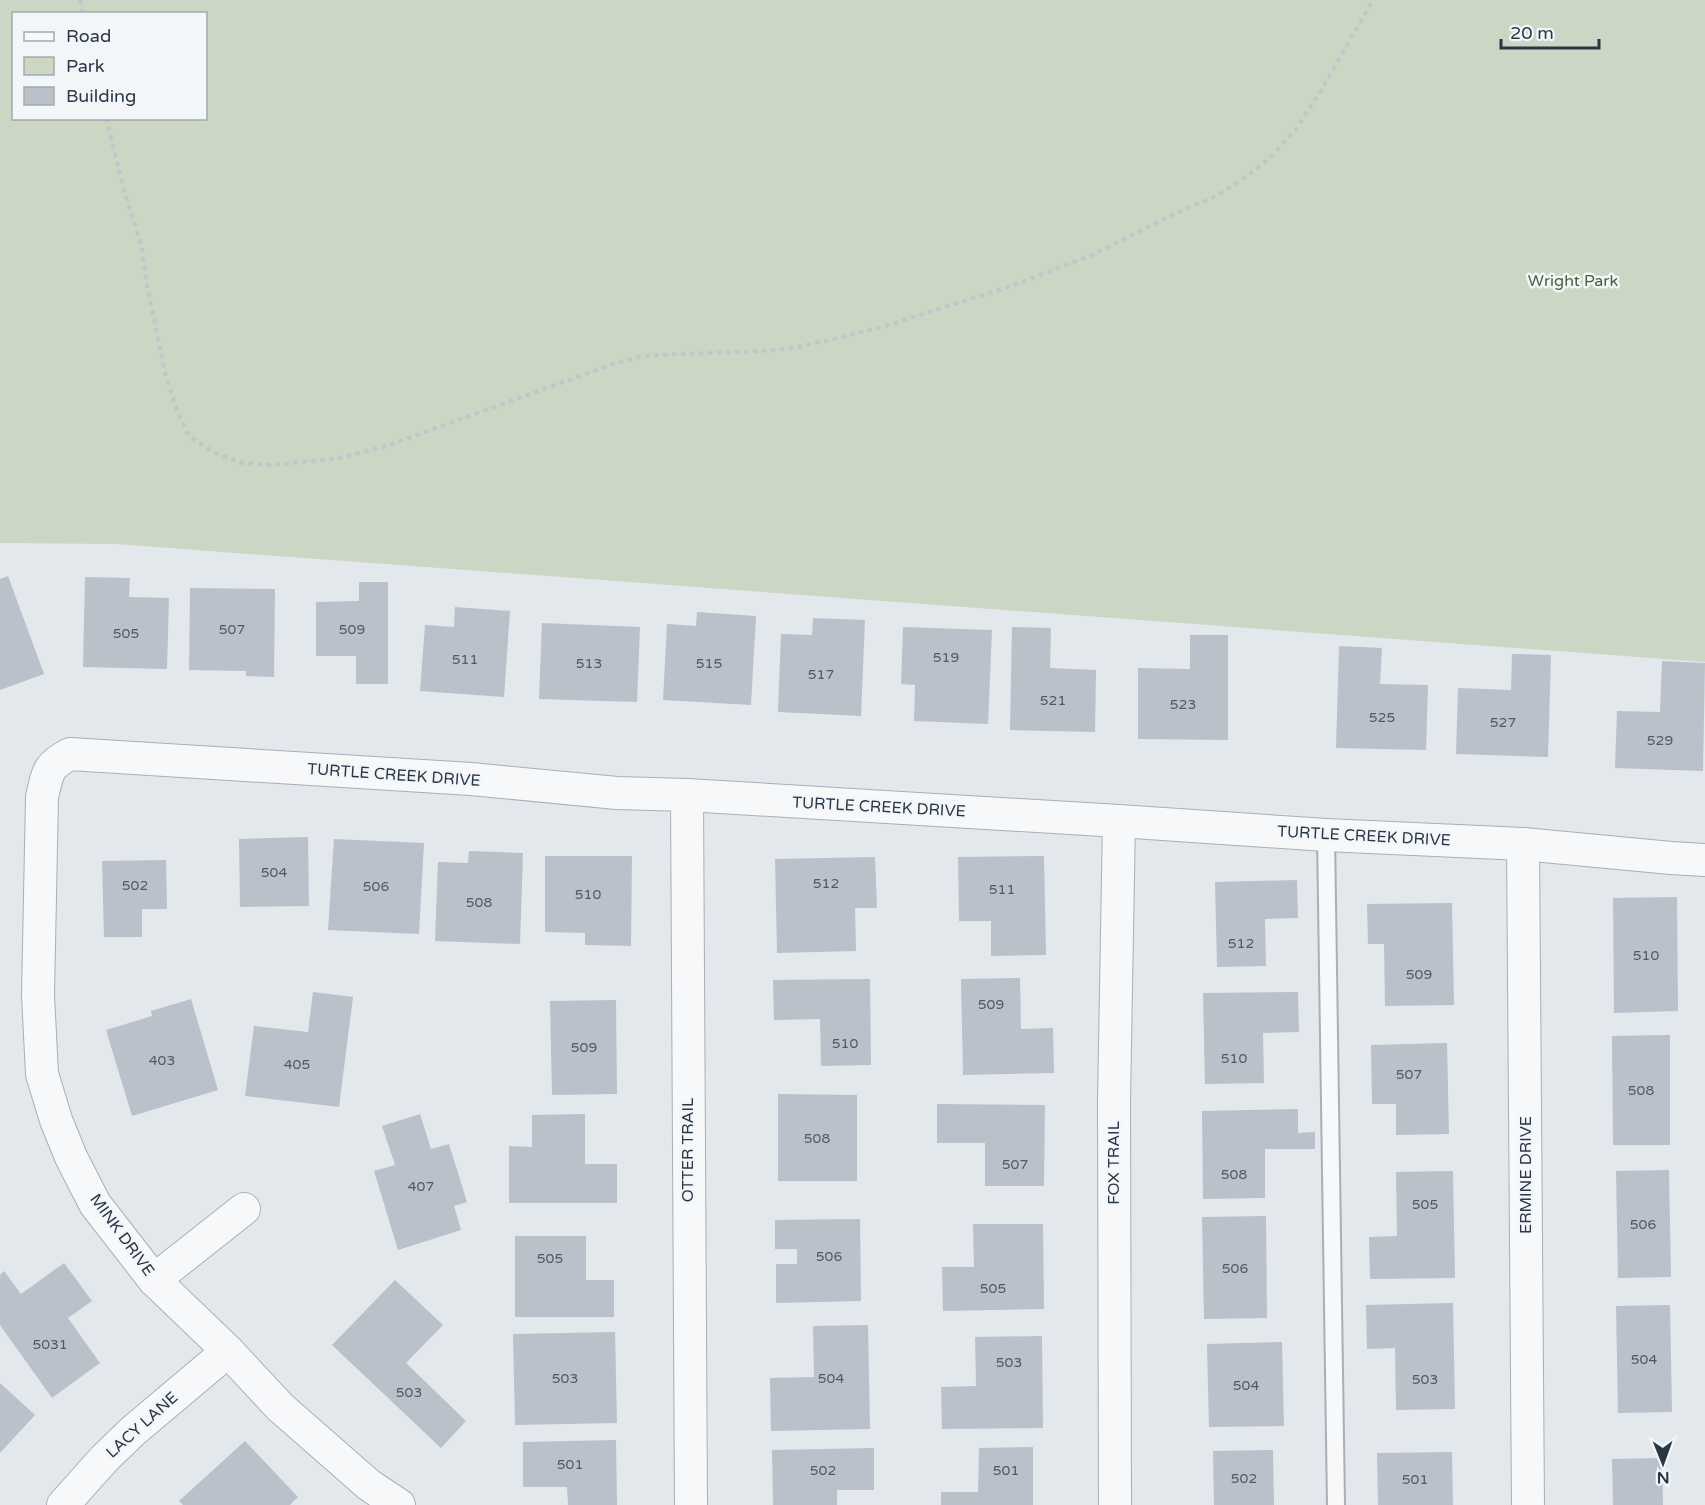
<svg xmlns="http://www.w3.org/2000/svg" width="1705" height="1505" font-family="'Varela Round',sans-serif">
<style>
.green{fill:#cbd6c4;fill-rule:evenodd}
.building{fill:#bac1ca}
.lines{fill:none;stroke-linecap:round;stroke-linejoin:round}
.lane-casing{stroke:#a8afb7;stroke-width:20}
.street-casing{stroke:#a8afb7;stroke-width:34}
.path{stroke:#c1c6cb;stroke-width:4;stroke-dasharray:4.5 4.5;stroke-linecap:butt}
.lane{stroke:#f6f8fa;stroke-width:16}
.street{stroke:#f6f8fa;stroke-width:32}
.labels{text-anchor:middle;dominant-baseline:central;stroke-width:5;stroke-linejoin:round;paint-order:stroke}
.number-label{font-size:14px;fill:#4e5a67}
.park-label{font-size:16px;fill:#436236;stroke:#f3f6f9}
.street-label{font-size:16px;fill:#2a3746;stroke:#f3f6f9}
</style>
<rect width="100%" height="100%" fill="#e3e8ec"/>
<path class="green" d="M0,0H1705V662L116,544L0,543ZM14,14H206V118H14Z"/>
<g class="building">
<path d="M8,576L44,674L0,690V579Z"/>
<path d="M85,577L130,578L129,597L169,598L167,669L83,667Z"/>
<path d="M359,582H388V684H356V656H316V602L359,601Z"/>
<path d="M190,588L275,589L274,677L246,676V671L189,670Z"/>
<path d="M455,607L510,611L504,697L420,691L425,625L454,627Z"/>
<path d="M697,612L756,616L751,705L663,700L667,624L696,626Z"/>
<path d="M813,618L865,620L861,716L778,712L781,634L812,635Z"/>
<path d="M542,623L640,627L637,702L539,699Z"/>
<path d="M903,627L992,630L988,724L914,721L915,685L901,684Z"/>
<path d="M1012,627L1051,628L1050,668L1096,670L1095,732L1010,730Z"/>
<path d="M1190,635H1228V740L1138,739V668L1190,669Z"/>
<path d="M1339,646L1382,648L1380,684L1428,685L1426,750L1336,748Z"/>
<path d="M1512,654L1551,655L1548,757L1456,754L1458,688L1511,690Z"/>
<path d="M1662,661L1705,663L1703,771L1615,768L1617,711L1660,712Z"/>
<path d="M308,837L309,906L240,907L239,839Z"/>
<path d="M334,839L424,843L419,934L328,930Z"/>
<path d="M469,851L523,853L520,944L435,941L438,862L468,863Z"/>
<path d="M545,856H632L631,946L585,945V933L545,932Z"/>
<path d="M1044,856L1046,955L991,956V921H959L958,857Z"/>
<path d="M875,857L877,908H855L856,951L777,953L775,859Z"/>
<path d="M166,860L167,909H142V937H104L102,861Z"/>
<path d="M1297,880L1298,918L1265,919L1266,966L1217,967L1215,882Z"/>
<path d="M1677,897L1678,1011L1614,1013L1613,898Z"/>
<path d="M1452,903L1454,1005L1385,1006L1384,944H1368L1367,904Z"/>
<path d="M1020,978L1021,1029L1053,1028L1054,1073L963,1075L961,979Z"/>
<path d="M870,979L871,1065L821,1066L820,1019L774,1020L773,980Z"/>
<path d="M313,992L353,997L339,1107L245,1096L254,1026L308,1032Z"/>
<path d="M1298,992L1299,1032L1263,1033L1264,1083L1205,1084L1203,993Z"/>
<path d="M191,999L218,1090L132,1116L106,1030L152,1016L151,1011Z"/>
<path d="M616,1000L617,1094L552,1095L550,1001Z"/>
<path d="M1670,1035V1145H1613L1612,1036Z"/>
<path d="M1447,1043L1449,1134L1396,1135V1104H1372L1371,1045Z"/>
<path d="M778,1094L857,1095V1181H778Z"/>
<path d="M937,1104L1045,1105L1044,1186H985V1143H937Z"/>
<path d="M1298,1109V1133L1315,1132V1149H1265V1198L1203,1199L1202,1111Z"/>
<path d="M420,1114L431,1149L449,1144L467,1202L454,1206L461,1230L398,1250L374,1171L395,1165L382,1126Z"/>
<path d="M585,1114V1164H617V1203H509V1146L532,1147V1115Z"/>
<path d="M1669,1170L1671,1277L1618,1278L1616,1171Z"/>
<path d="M1453,1171L1455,1278L1370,1279L1369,1237L1397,1236L1396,1172Z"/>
<path d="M1266,1216L1267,1318L1204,1319L1202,1217Z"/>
<path d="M860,1219L861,1301L776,1303V1264H797V1249H775V1220Z"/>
<path d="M973,1224H1043L1044,1309L943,1311L942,1267H974Z"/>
<path d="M515,1236H586V1280H614V1317H515Z"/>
<path d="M64,1263L92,1301L68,1318L100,1363L52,1398L0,1325V1275L4,1271L21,1294Z"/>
<path d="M395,1280L443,1325L406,1363L466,1421L441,1448L332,1345Z"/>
<path d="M1453,1303L1455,1409L1396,1410L1395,1348L1367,1349L1366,1305Z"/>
<path d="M1670,1305L1672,1412L1618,1413L1616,1306Z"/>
<path d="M868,1325L870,1429L771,1431L770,1378L814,1377L813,1326Z"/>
<path d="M615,1332L617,1423L515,1425L513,1334Z"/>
<path d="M1042,1336L1043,1428L942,1429L941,1387L976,1386L975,1337Z"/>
<path d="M1282,1342L1284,1426L1209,1427L1207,1344Z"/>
<path d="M0,1383L35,1415L0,1453Z"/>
<path d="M616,1440L617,1505H568L567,1487H523V1442Z"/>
<path d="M245,1441L298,1497L290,1505H183L179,1501Z"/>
<path d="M1033,1447V1505H941V1492H978L979,1448Z"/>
<path d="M874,1448V1490H837V1505H773L772,1450Z"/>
<path d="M1273,1450L1274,1505H1214L1213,1451Z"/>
<path d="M1452,1452L1453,1505H1378L1377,1453Z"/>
<path d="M1662,1458L1663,1505H1613L1612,1459Z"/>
</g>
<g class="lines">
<defs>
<path id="lane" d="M1326,835L1336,1505"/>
<g id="street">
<path d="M687,795L691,1505"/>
<path d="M1523,844L1528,1505"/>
<path d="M154,1280L244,1209"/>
<path d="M63,1505L104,1459L133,1431L228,1351"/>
<path d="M399,1505L369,1485L280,1407L228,1351L154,1280L95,1204L71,1157L56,1120L42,1074L38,995L42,797C48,772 47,766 70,754L471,779L617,793L687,795L1119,821L1326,835L1523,844L1671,858L1705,860"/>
<path d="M1115,1505L1114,1101L1119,821"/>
</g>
</defs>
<use href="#lane" class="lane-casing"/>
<use href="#street" class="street-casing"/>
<g class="path">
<path d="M80,0L83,14"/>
<path d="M106,118L124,190L142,248L147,286L166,377L178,413L189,436L215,453L242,463L271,465L341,458L389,445L616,363L641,356L676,354L749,352L787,349L839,338L885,326L1014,285L1092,255L1172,215L1214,197L1239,182L1269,159L1296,129L1323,87L1373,0"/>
</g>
<use href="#lane" class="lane"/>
<use href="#street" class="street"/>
</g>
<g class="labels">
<g class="number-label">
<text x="232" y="629">507</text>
<text x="352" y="629">509</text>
<text x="126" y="633">505</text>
<text x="946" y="657">519</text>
<text x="465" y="659">511</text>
<text x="589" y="663">513</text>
<text x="709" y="663">515</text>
<text x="821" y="674">517</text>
<text x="1053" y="700">521</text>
<text x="1183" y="704">523</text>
<text x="1382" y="717">525</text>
<text x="1503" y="722">527</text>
<text x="1660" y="740">529</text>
<text x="274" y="872">504</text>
<text x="826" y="883">512</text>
<text x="135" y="885">502</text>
<text x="376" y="886">506</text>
<text x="1002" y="889">511</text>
<text x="588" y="894">510</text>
<text x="479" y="902">508</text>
<text x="1241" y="943">512</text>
<text x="1646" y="955">510</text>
<text x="1419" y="974">509</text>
<text x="991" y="1004">509</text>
<text x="845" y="1043">510</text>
<text x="584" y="1047">509</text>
<text x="1234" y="1058">510</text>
<text x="162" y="1060">403</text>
<text x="297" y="1064">405</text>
<text x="1409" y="1074">507</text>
<text x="1641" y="1090">508</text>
<text x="817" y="1138">508</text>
<text x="1015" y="1164">507</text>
<text x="1234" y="1174">508</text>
<text x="421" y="1186">407</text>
<text x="1425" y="1204">505</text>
<text x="1643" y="1224">506</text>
<text x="829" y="1256">506</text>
<text x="550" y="1258">505</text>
<text x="1235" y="1268">506</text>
<text x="993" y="1288">505</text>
<text x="50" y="1344">5031</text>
<text x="1644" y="1359">504</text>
<text x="1009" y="1362">503</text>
<text x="565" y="1378">503</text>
<text x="831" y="1378">504</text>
<text x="1425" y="1379">503</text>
<text x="1246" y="1385">504</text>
<text x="409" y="1392">503</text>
<text x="570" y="1464">501</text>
<text x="823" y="1470">502</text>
<text x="1006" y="1470">501</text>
<text x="1244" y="1478">502</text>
<text x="1415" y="1479">501</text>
</g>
<g class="park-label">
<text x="1573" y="281">Wright Park</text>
</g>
<g class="street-label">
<text transform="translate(394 775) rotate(4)">TURTLE CREEK DRIVE</text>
<text transform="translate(879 807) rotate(3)">TURTLE CREEK DRIVE</text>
<text transform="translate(1364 836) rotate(3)">TURTLE CREEK DRIVE</text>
<text transform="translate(688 1150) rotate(-90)">OTTER TRAIL</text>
<text transform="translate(1114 1163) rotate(-90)">FOX TRAIL</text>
<text transform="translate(1526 1175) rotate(-90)">ERMINE DRIVE</text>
<text transform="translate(122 1235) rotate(54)">MINK DRIVE</text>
<text transform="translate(142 1425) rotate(-42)">LACY LANE</text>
</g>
</g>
<rect x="12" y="12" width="195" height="108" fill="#f3f6f9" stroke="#a3aab1" stroke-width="1.5"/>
<rect x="24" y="32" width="30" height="9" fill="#f6f8fa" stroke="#a3aab1" stroke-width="1.5"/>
<text x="66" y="42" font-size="18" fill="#2a3746">Road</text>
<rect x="24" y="57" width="30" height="18" fill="#cbd6c4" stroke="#a3aab1" stroke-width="1.5"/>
<text x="66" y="72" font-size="18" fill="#2a3746">Park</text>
<rect x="24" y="87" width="30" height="18" fill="#bac1ca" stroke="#a3aab1" stroke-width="1.5"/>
<text x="66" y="102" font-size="18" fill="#2a3746">Building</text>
<g transform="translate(1663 1463) rotate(179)" stroke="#f3f6f9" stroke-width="4.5" paint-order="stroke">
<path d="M0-4.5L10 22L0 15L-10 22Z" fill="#2a3746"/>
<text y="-9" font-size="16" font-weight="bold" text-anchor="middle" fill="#2a3746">N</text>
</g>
<path d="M1501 39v9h98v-9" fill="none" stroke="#2a3746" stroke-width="3"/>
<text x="1510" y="39" font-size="18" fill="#2a3746" stroke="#f3f6f9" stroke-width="4.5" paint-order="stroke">20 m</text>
</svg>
